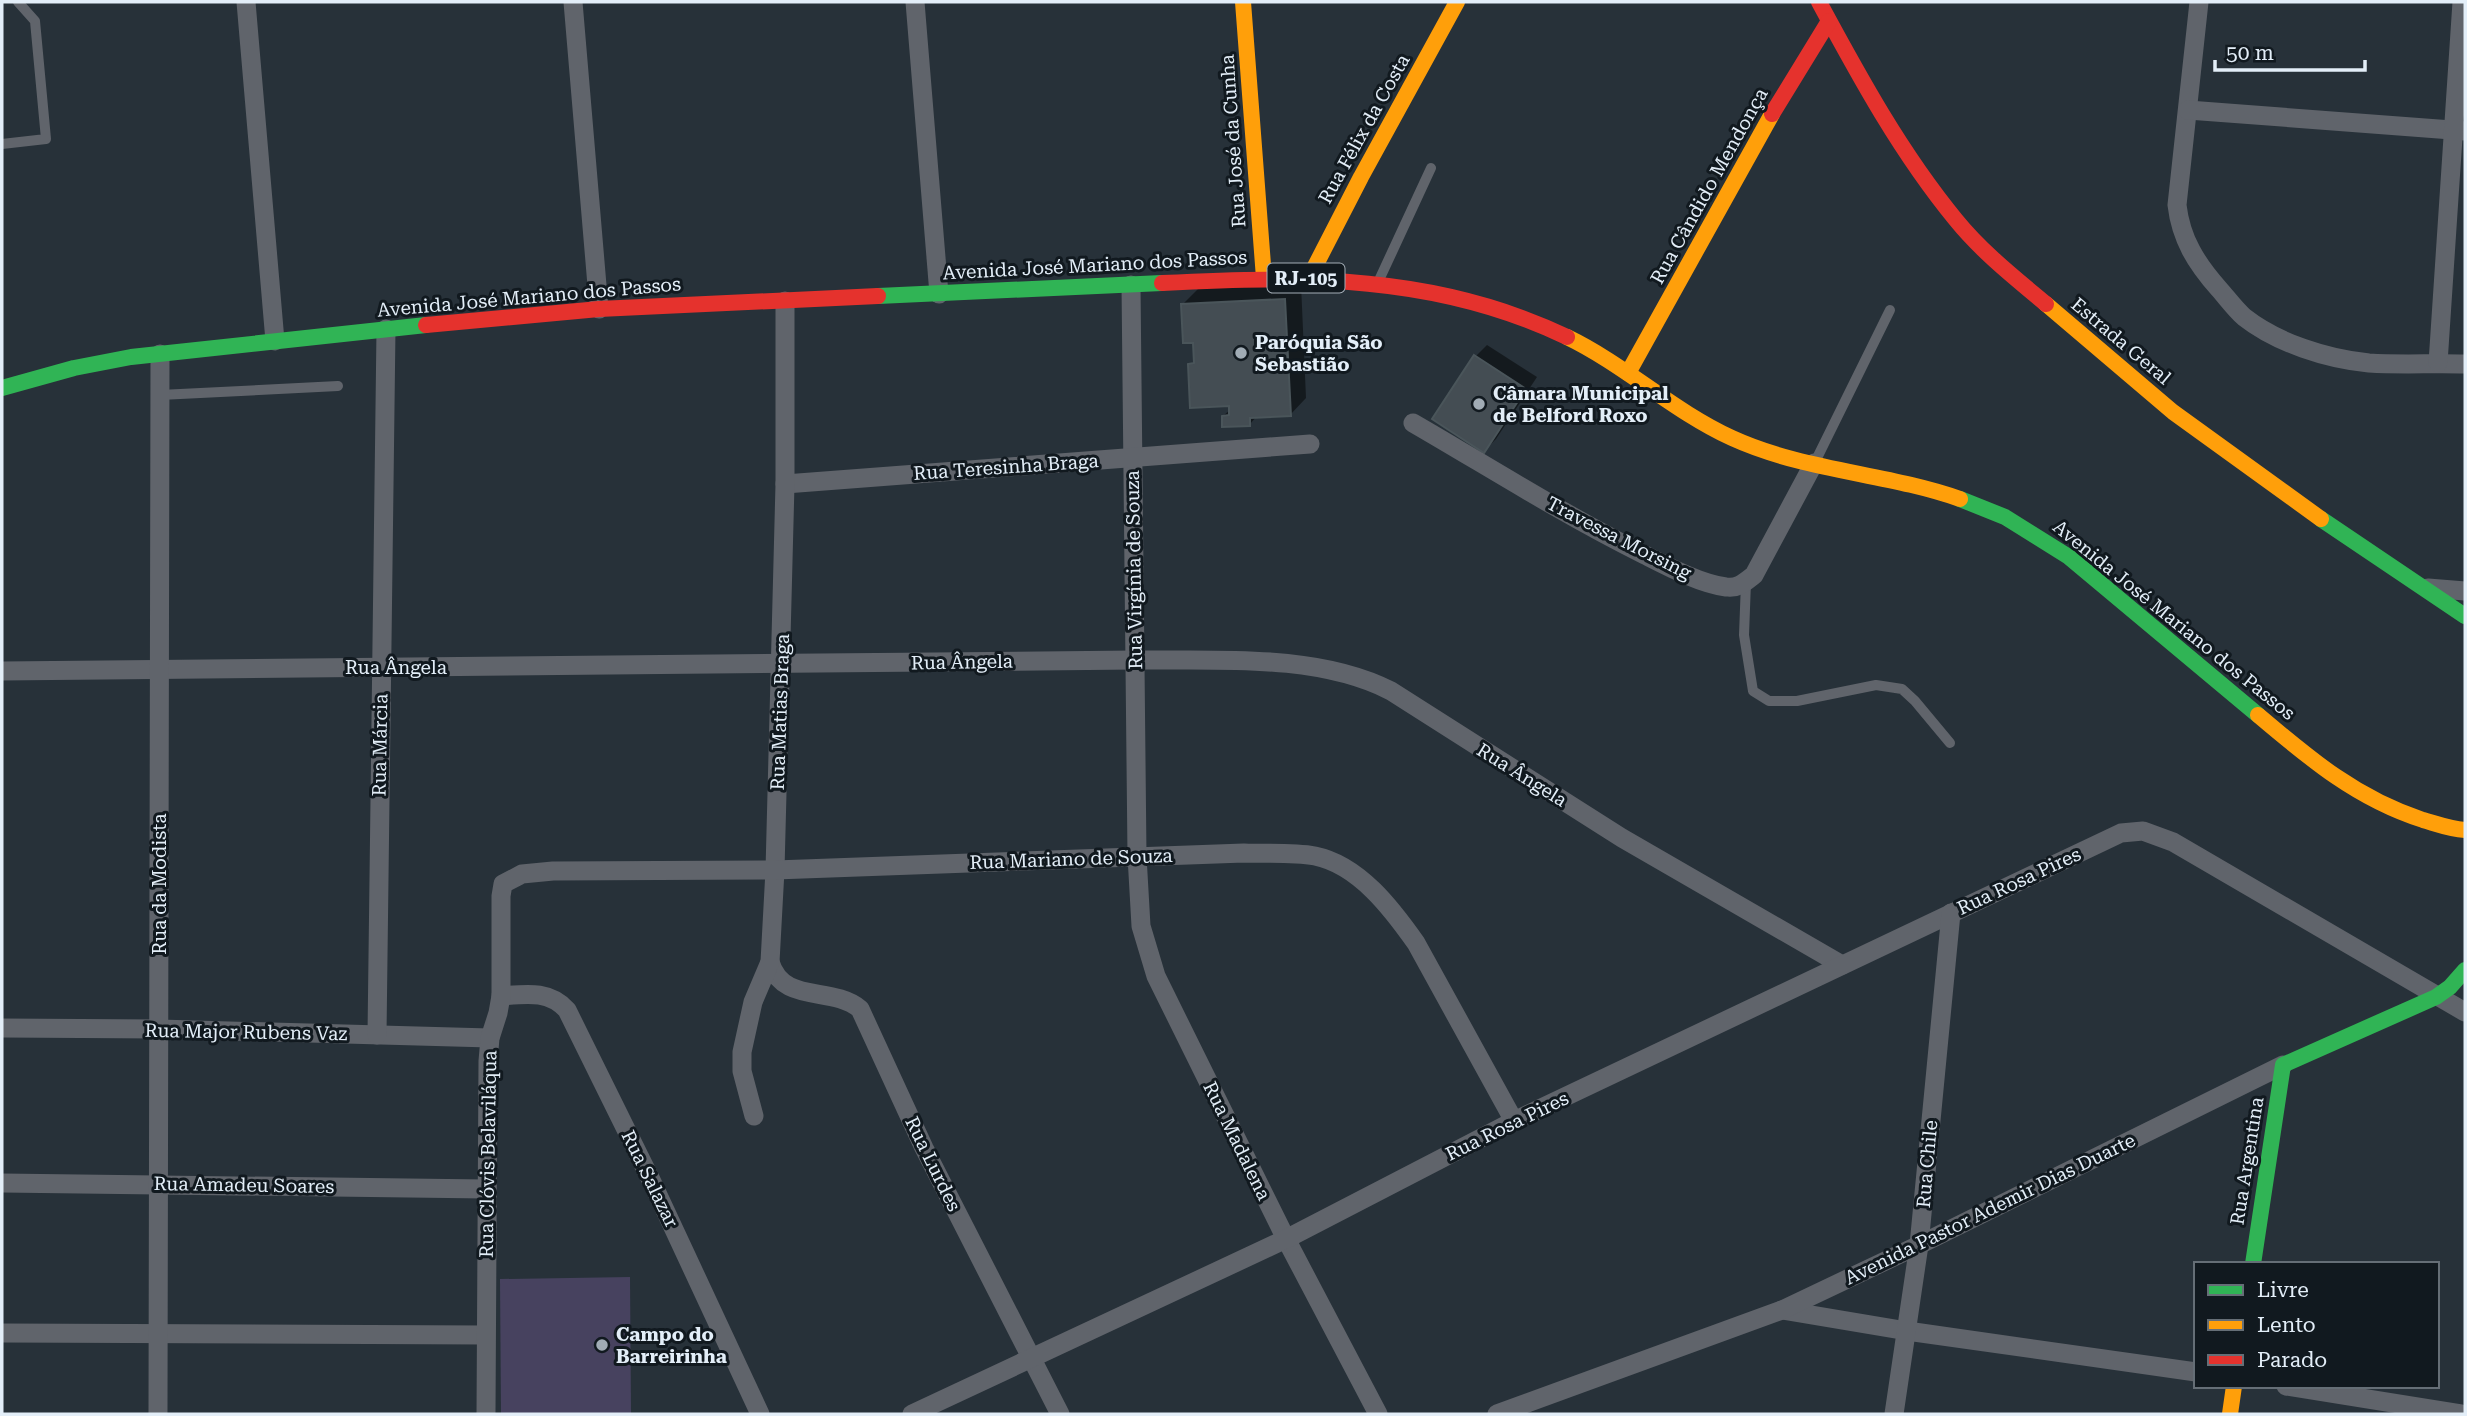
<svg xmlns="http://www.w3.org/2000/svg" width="2467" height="1416" font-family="'Roboto Serif',serif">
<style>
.green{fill:#47425f}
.shadow{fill:#0007}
.building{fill:#444d53;stroke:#4a555a;stroke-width:2}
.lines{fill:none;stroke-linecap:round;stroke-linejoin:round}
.lane{stroke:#60646b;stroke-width:10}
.street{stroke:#60646b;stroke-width:19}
.fast{stroke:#30b455;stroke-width:16}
.slow{stroke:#ff9f0a;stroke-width:16}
.jam{stroke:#e5322d;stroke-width:16}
.poi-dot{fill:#a1acb5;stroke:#11191f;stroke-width:2.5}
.labels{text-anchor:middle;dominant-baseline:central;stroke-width:6;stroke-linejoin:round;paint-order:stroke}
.shield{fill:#11191f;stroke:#a4aeb7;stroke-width:2}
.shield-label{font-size:18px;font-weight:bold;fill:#e3eef8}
.street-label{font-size:19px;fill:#e3eef8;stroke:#11191f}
.poi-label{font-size:19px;font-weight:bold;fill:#e3eef8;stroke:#11191f;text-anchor:start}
</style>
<rect width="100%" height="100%" fill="#273139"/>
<path class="green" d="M630,1277L631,1414H501L500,1279Z"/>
<g class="shadow">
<path d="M1301,284L1306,398L1290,415L1257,416L1250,424L1223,416L1231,409V404L1190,365L1196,359L1195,341L1183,304L1199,288Z"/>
<path d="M1487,345L1537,377L1496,439L1484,451L1475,357Z"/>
</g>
<g class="building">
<path d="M1285,299L1291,416L1250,418V426L1222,427V416L1229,415V406L1190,408L1188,364L1194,363L1193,343H1183L1181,304Z"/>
<path d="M1474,355L1526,389L1484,453L1432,419Z"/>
</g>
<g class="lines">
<g class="lane">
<path d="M2,144L46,139L35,21L18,2"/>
<path d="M1380,278L1431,168"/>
<path d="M160,395L338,386"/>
<path d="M1816,460L1890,310"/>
<path d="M1746,582L1744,635L1753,691L1769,701H1797L1876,685L1902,689L1915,701L1950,743"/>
</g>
<g class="street">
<path d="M246,2L275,341"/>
<path d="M573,2L599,309"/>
<path d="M915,2L939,294"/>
<path d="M2199,2L2177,205C2181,239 2196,263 2219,289C2227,298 2235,309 2244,317C2277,343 2327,359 2369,363C2401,365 2433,363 2465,364"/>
<path d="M2188,110L2465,131"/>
<path d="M1131,285L1137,856L1141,926L1156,976L1286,1239L1378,1414"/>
<path d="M2438,363L2462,2"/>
<path d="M1413,423C1489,467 1563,514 1641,553C1665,565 1700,584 1726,587C1738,589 1745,582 1754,575L1814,463"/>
<path d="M785,484L1310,444"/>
<path d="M2428,588L2465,591"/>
<path d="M2,671L1135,660C1216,661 1317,653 1391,691L1622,838L1842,965"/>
<path d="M770,962C783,1005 831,985 860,1009L924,1148L1060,1414"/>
<path d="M501,996C526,994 549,990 567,1010L651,1180L760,1414"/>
<path d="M2,1028L159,1029L490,1038"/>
<path d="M377,1035L386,329"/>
<path d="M754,1116L742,1071V1052L753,1002L770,962L775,870L785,484V301"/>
<path d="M2,1183L486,1189"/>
<path d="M1782,1310L1907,1331L2196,1372"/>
<path d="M2,1333L485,1335"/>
<path d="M2286,1386L2461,1414"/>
<path d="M158,1414L160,354"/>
<path d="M486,1414L488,1061L490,1038L498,1013L501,996V896L503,884L522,874L553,871L775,870L1244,853C1267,854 1292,852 1315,856C1359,865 1392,909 1416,943L1514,1121"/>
<path d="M912,1414L1286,1239L1514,1121L2121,833L2143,831L2173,842L2465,1012"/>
<path d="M1497,1414L1782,1310L1919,1245L2283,1065"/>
<path d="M1894,1414L1919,1245L1951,913"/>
</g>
<g class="fast">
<path d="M878,296L1162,283"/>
<path d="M2,388L74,368L131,357L426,325"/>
<path d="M1960,499L2005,517L2069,557L2258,715"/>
<path d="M2321,519L2465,616"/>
<path d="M2253,1264L2283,1065L2436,997L2450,987L2465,970"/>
</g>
<g class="slow">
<path d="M1243,2L1264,278"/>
<path d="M1309,278L1361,177L1457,2"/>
<path d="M2046,304L2173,412L2321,519"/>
<path d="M1567,337C1625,365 1673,411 1732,438C1804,471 1886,473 1960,499"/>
<path d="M1628,373L1772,114"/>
<path d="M2258,715C2310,759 2357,799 2423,820C2437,824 2450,829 2465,830"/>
<path d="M2230,1414L2234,1386"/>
</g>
<g class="jam">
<path d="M1819,2C1860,78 1901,153 1956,220C1982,252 2015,278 2046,304"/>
<path d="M1772,114L1829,21"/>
<path d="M1162,283C1303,276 1436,274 1567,337"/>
<path d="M426,325L599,309L878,296"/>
</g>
</g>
<g class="poi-dot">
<circle cx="1241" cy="353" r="7"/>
<circle cx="1479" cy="404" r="7"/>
<circle cx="602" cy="1345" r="7"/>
</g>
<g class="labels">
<rect class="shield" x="1267.5" y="263.5" width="77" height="29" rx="5"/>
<g class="shield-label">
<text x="1306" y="278">RJ-105</text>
</g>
<g class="street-label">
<text transform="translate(1364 129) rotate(-61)">Rua Félix da Costa</text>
<text transform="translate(1233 141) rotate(-94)">Rua José da Cunha</text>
<text transform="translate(1709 186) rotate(-61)">Rua Cândido Mendonça</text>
<text transform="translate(1095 265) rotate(-3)">Avenida José Mariano dos Passos</text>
<text transform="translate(529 297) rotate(-5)">Avenida José Mariano dos Passos</text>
<text transform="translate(2121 341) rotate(40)">Estrada Geral</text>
<text transform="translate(1006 467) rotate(-4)">Rua Teresinha Braga</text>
<text transform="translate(1619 538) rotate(27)">Travessa Morsing</text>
<text transform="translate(1134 570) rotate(-91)">Rua Virgínia de Souza</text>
<text transform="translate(2174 620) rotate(39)">Avenida José Mariano dos Passos</text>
<text transform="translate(962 662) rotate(-1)">Rua Ângela</text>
<text x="396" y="667">Rua Ângela</text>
<text transform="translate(780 712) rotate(-88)">Rua Matias Braga</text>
<text transform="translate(380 745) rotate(-89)">Rua Márcia</text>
<text transform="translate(1522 775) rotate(32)">Rua Ângela</text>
<text transform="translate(1071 859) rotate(-2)">Rua Mariano de Souza</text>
<text transform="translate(2019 881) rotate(-25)">Rua Rosa Pires</text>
<text transform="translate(159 884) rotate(-90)">Rua da Modista</text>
<text transform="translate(246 1032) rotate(1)">Rua Major Rubens Vaz</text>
<text transform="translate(1507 1126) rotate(-26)">Rua Rosa Pires</text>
<text transform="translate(1237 1141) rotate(64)">Rua Madalena</text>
<text transform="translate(488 1154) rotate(-89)">Rua Clóvis Belaviláqua</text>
<text transform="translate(2247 1161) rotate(-81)">Rua Argentina</text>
<text transform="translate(933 1164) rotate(64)">Rua Lurdes</text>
<text transform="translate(1927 1164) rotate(-85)">Rua Chile</text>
<text transform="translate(650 1179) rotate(64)">Rua Salazar</text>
<text transform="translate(244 1185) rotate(1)">Rua Amadeu Soares</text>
<text transform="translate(1990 1209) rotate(-26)">Avenida Pastor Ademir Dias Duarte</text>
</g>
<g class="poi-label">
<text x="1255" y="342">Paróquia São<tspan x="1255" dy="22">Sebastião</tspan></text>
<text x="1493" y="393">Câmara Municipal<tspan x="1493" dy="22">de Belford Roxo</tspan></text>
<text x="616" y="1334">Campo do<tspan x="616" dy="22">Barreirinha</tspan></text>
</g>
</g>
<rect width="2467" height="1416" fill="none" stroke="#e3eef8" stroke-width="7"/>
<rect x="2194" y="1262" width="245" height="126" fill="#11191f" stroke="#656e76" stroke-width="2"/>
<rect x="2208" y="1285" width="35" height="10" fill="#30b455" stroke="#656e76" stroke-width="2"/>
<text x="2257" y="1297" font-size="21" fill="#e3eef8">Livre</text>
<rect x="2208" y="1320" width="35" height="10" fill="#ff9f0a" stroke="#656e76" stroke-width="2"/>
<text x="2257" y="1332" font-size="21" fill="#e3eef8">Lento</text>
<rect x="2208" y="1355" width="35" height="10" fill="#e5322d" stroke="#656e76" stroke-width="2"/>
<text x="2257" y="1367" font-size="21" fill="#e3eef8">Parado</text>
<path d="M2215 60v10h150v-10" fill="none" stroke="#e3eef8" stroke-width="3.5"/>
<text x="2226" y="60" font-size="21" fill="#e3eef8" stroke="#11191f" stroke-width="5" paint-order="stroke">50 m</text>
</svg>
